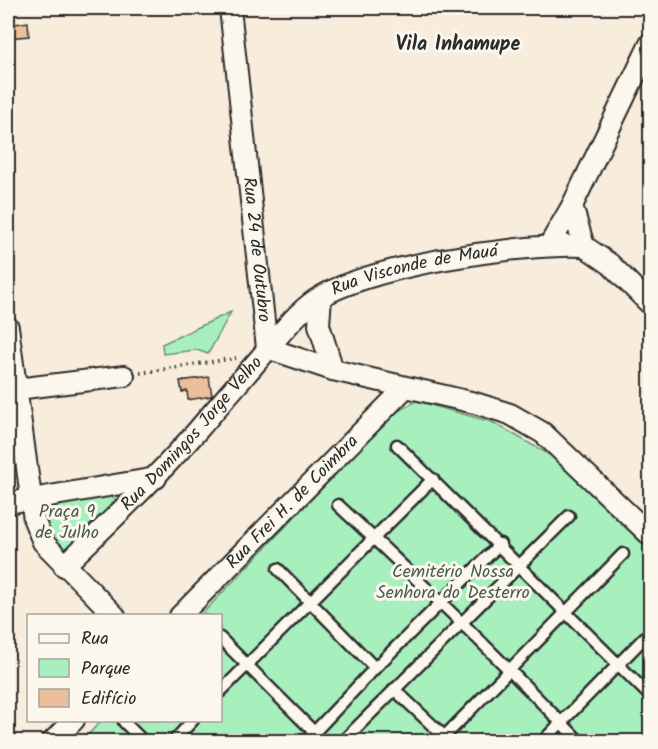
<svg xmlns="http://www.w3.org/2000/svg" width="658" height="749" font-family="Kalam,sans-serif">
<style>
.green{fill:#a7f0be;stroke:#698e74;stroke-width:1.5}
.building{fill:#ebbf9a;stroke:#2b2b2b;stroke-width:1.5}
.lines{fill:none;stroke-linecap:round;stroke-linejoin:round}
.service-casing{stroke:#2b2b2b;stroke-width:15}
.minor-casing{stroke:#2b2b2b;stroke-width:24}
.path{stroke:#2b2b2b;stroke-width:4;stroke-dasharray:1.5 4.5;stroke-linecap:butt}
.service{stroke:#fbf7ec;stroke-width:10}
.minor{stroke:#fbf7ec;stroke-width:20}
.labels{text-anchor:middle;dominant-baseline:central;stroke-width:6;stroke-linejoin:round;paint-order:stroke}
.street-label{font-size:18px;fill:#2b2b2b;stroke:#fbf7ec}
.park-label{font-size:18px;fill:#4a5c50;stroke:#fbf7ec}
.neighbourhood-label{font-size:20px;font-weight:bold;fill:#2b2b2b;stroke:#fbf7ec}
</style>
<rect width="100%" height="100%" fill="#f8ecdc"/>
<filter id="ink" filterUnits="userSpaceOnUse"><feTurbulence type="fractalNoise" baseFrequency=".0167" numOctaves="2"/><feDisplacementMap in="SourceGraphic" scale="12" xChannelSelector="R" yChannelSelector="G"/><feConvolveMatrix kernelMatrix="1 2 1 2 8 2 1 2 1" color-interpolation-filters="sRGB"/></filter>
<g filter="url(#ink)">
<g class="green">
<path d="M231,312L208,354L197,350L163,354L162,344Z"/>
<path d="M416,401L492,422L550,455L650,551V741L81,742L101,721L220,720V616L201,615L393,414Z"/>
<path d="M129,489L64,555L49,533L38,507Z"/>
</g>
<g class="building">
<path d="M28,22L29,36L8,38V25Z"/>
<path d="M209,377L212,396L188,400L187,391L182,392L180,381Z"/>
</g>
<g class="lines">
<defs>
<g id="service">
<path d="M397,445L650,696"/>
<path d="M338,505C421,582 501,660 580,742"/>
<path d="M278,569L375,668L500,544"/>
<path d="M220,638L314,732"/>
<path d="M394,689L448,740"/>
<path d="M220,692L433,479"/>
<path d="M124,722L144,742"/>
<path d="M173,742L193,720"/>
<path d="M305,742L375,668"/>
<path d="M342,742L569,516"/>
<path d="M439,742L623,554"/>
<path d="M542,742L650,632"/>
<path d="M649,742L650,740"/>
</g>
<g id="minor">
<path id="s1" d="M230,8L267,348"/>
<path d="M572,206L584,246L610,264L650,304"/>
<path d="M550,244L572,206L650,44"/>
<path d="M321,297L319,325L333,370"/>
<path d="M8,327L34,520L43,542L115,616"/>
<path d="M267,348L333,370L475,403L510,414L543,433L650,535"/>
<path d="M8,390L124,376"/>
<path d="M8,503L156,478"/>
<path id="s2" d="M64,566C110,522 156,478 198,430C219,405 240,381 261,357C276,339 292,318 310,304C358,266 523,243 584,246"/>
<path id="s3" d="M180,616L405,388"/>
<path d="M52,742L74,720"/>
</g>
</defs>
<use href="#service" class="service-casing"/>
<use href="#minor" class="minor-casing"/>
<path class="path" d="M140,373L236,358"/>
<use href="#service" class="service"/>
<use href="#minor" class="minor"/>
</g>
</g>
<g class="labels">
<g class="street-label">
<text stroke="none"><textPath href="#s1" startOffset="243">Rua 24 de Outubro</textPath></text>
<text stroke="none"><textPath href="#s2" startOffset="471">Rua Visconde de Mauá</textPath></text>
<text stroke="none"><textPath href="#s2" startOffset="184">Rua Domingos Jorge Velho</textPath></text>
<text stroke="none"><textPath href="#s3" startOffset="160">Rua Frei H. de Coimbra</textPath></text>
</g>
<g class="park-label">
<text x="67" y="512">Praça 9<tspan x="67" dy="21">de Julho</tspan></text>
<text x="453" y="572">Cemitério Nossa<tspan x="453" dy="21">Senhora do Desterro</tspan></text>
</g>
<g class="neighbourhood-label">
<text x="458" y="45">Vila Inhamupe</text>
</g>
</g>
<rect width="658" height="749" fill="none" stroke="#fbf7ec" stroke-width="30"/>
<rect x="15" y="15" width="628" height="719" fill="none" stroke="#2b2b2b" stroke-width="2" filter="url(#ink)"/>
<rect x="27" y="614" width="195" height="108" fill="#fbf7ec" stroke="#a8a59f" stroke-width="1.5"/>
<rect x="39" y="634" width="30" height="9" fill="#fbf7ec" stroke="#a8a59f" stroke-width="1.5"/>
<text x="81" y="644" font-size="18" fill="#2b2b2b">Rua</text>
<rect x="39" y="659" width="30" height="18" fill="#a7f0be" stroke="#a8a59f" stroke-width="1.5"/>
<text x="81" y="674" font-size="18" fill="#2b2b2b">Parque</text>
<rect x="39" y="689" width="30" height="18" fill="#ebbf9a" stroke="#a8a59f" stroke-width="1.5"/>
<text x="81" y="704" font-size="18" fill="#2b2b2b">Edifício</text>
</svg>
